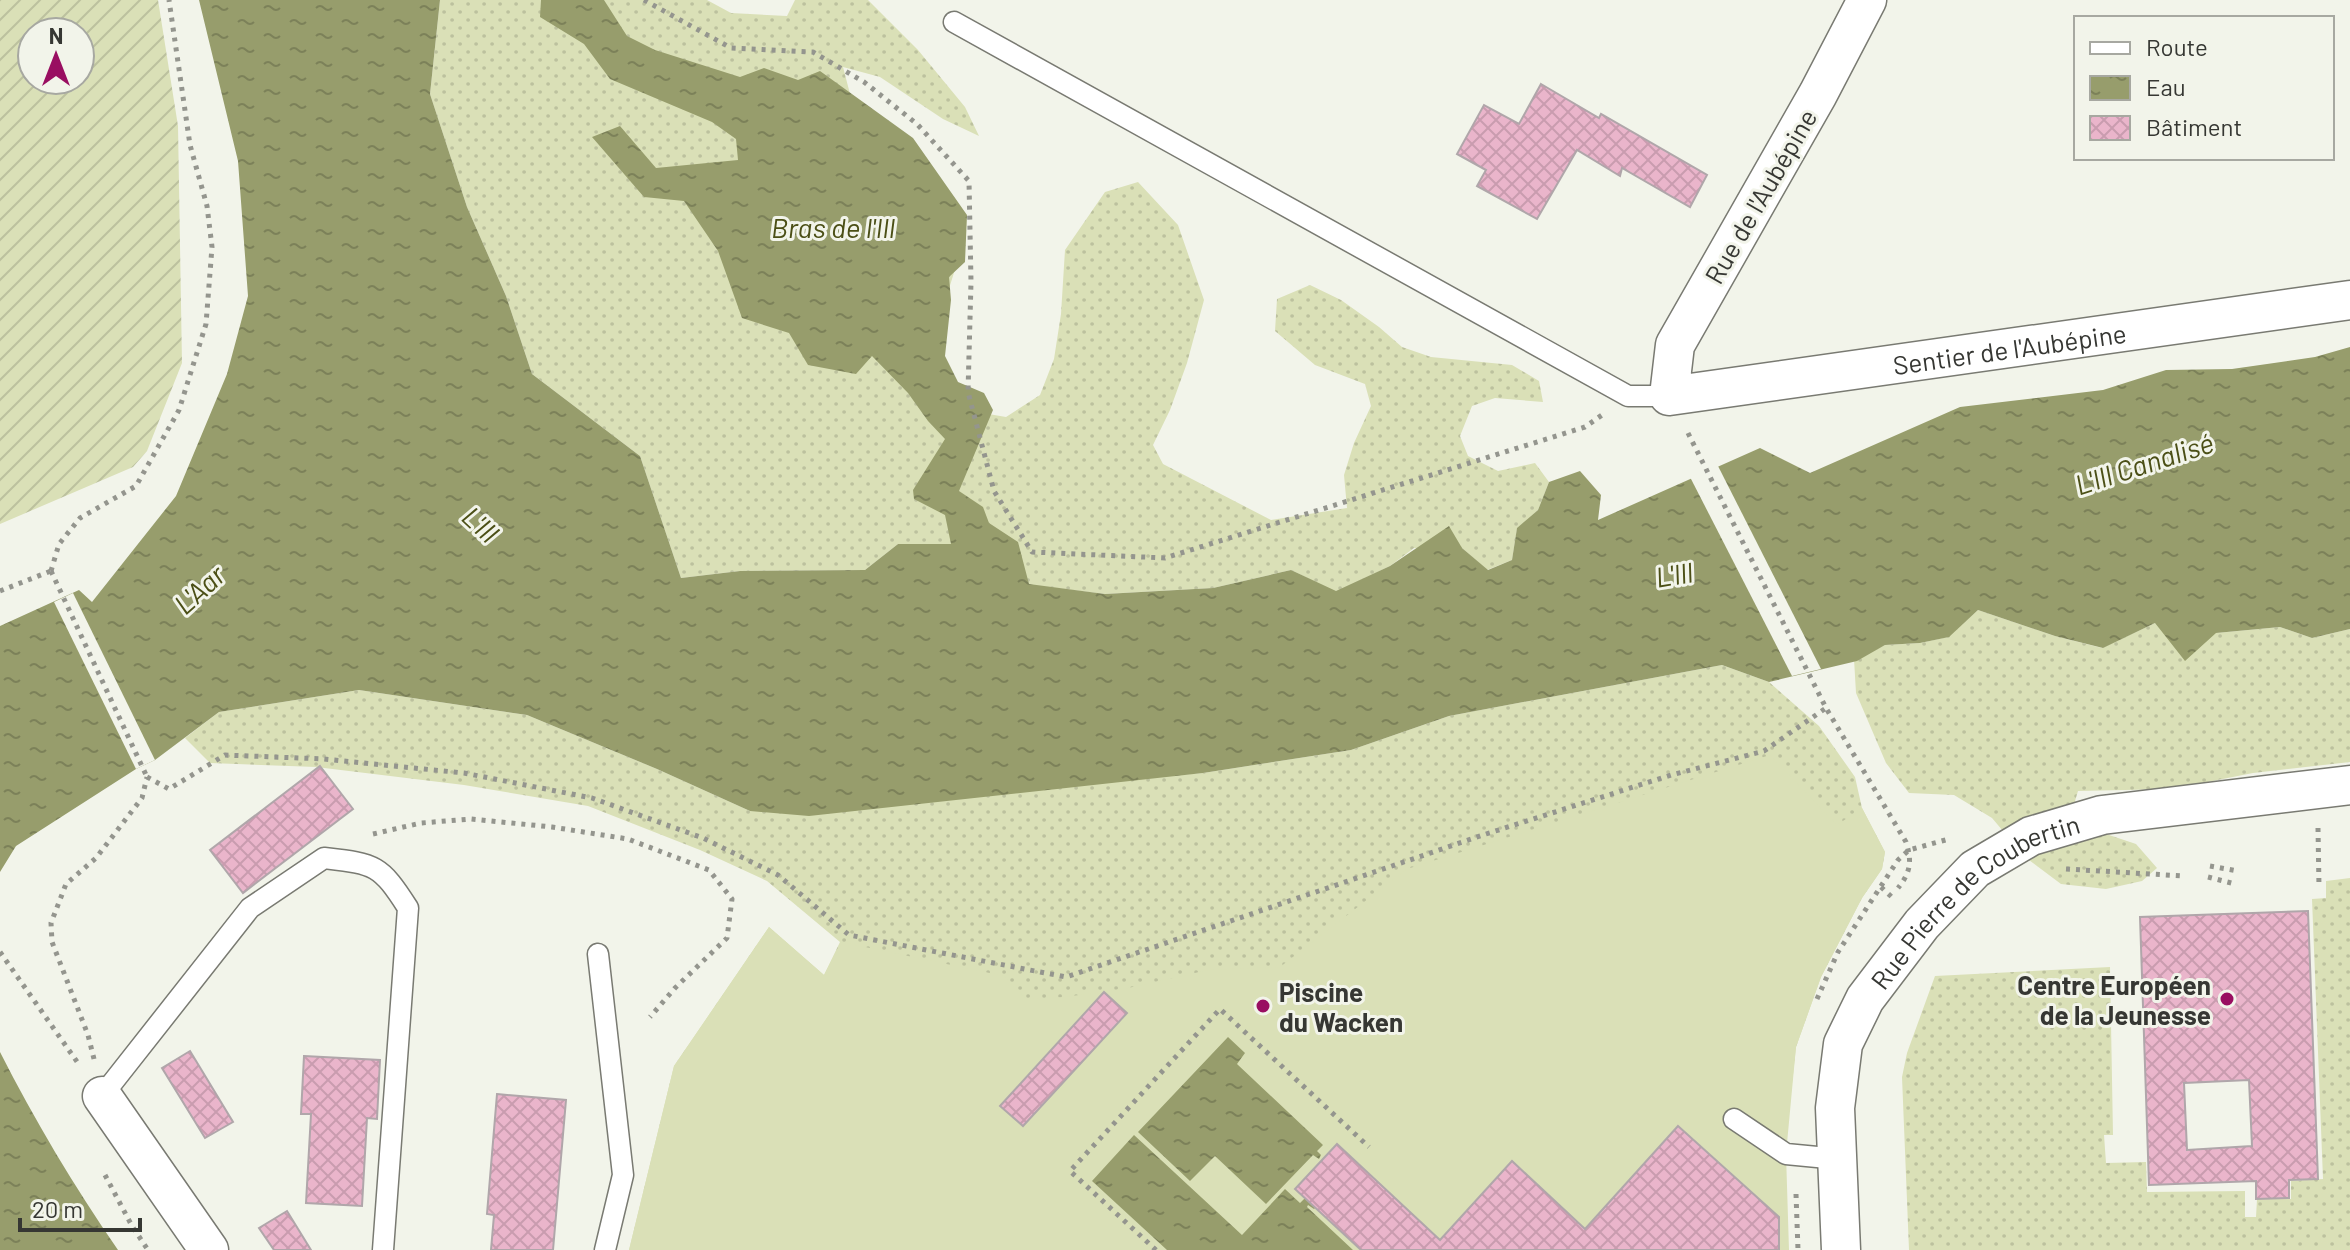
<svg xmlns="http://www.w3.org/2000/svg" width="2350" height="1250" font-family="Barlow,sans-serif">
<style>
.grass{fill:url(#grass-dots)}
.garden{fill:url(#garden-furrows);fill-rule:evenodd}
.pitch{fill:#dae0b7}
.water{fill:url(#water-ripples)}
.pier{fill:#f2f4ea}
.building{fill:url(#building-cross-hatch);stroke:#b0a6aa;stroke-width:2;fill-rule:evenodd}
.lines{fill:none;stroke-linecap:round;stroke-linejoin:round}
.lane-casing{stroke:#797a72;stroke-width:23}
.street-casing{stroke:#797a72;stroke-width:41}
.path{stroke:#94958e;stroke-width:5;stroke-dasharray:4 6;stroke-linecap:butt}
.lane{stroke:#fff;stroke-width:20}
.street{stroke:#fff;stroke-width:38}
.poi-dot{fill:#990e61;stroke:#f2f4ea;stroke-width:3}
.labels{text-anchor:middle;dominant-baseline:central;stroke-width:6;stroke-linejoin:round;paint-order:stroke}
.street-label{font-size:26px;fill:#363733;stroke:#f2f4ea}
.poi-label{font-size:26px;font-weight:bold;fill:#363733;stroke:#f2f4ea;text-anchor:end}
.water-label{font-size:28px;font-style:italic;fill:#4b4f16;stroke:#f2f4ea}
</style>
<defs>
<pattern id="grass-dots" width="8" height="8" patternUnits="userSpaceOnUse" patternTransform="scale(2)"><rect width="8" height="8" fill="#dae0b7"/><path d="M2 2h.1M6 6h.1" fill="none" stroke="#bcc19e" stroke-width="1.8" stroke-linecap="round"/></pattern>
<pattern id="garden-furrows" width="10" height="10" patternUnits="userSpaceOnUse" patternTransform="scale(2)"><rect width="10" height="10" fill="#dae0b7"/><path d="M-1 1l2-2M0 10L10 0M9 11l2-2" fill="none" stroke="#bcc19e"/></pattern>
<pattern id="water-ripples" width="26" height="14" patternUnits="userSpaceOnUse" patternTransform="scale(2)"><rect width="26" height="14" fill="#979d6c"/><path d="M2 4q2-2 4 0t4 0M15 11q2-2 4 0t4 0" fill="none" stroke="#7c8159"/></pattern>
<pattern id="building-cross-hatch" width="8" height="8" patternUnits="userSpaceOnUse" patternTransform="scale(2)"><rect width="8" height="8" fill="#eab5cb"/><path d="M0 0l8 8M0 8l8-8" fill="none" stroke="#c99caf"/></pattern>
</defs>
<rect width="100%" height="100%" fill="#f2f4ea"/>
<g class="grass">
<path d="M440,0H707L731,13L787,16L795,0H868L918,50L965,107L979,136L943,119L880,77L843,67L855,113L965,238L933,339L965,410L1006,417L1040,395L1054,359L1061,314L1065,250L1105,192L1138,182L1178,225L1204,300L1187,363L1170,410L1153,445L1163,464L1271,520L1347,508L1344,475L1354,443L1371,406L1365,384L1315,365L1275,331L1277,299L1310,285L1341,300L1379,327L1402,347L1431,357L1512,365L1539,381L1543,402L1495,398L1472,406L1460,436L1468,456L1498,471L1535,463L1549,482L1538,510L1517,529L1512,560L1487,570L1462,548H1414L1390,566L1336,592L1291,570L1213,588L1105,594L988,580L898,544L865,570L740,571L681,578L640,456L532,374L506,296L467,207L430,94Z"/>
<path d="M1978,610L2055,636L2102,648L2155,623L2216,633L2280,627L2312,638L2350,629V762L2253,773L2172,789L2078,791L2075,801L2088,828L2136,844L2157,868L2142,881L2106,889L2061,884L2025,857L1992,818L1954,795L1909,793L1886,763L1856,693L1854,659L1885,645L1920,643L1948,637Z"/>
<path d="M1722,665L1769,682L1819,726L1855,777L1862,808L1885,852L1882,869L1862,898L1821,977L1796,1047L1791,1093L629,1250L674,1066L769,927L824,975L840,942L767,881L700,850L588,806L464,785L316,767L210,763L185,738L219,712L359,690L527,715L657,769L750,811L1203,773L1351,750L1449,716Z"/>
<path d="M2350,878V1250H1909L1902,1077L1907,1053L1935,976L2110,967L2113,1135H2104L2106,1163L2146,1162L2147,1192L2245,1191V1217H2256L2257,1199H2291V1181L2323,1179L2312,899L2326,898V881Z"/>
</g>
<path class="garden" d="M0,0H158L178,126L182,363L147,451L133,467L0,524ZM80,32V80H32V32Z"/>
<path class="pitch" d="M1770,755L1837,825L1862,808L1885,852L1882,869L1862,898L1821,977L1796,1047L1786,1154L1789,1250H629L674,1066L769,927L824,975L841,942L1004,976L1026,999L1065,997L1128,988L1208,970L1280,967L1407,869Z"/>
<g class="water">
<path d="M199,0H440L430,94L467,207L506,296L532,374L640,456L681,578L740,571L865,570L898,544H951L945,515L914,499L913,490L945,439L928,421L908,393L872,356L856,374L808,365L789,333L742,318L718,251L684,201L644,197L592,137L620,126L656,168L738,160L736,139L712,122L610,79L584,44L540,17L541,0H604L627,36L655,50L740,77L764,68L798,80L820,71L913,138L967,215L965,262L949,277L951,300L945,356L958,382L984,393L993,410L959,491L983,507L989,523L1018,542L1029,584L1105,594L1213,588L1291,570L1336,591L1390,566L1449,526L1462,548L1488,570L1512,560L1517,528L1538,510L1549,482L1580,471L1601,495L1598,520L1760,448L1810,473L1960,407L2103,390L2166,370L2232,369L2315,357L2350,347V629L2312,638L2280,627L2216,633L2185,661L2155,623L2103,648L2055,636L1978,610L1949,637L1920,643L1885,645L1857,661L1769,682L1722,665L1449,716L1351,750L1203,773L809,816L750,811L657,769L527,715L359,690L219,712L155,760L136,769L16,846L0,872V626L79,590L92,602L176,496L227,374L248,296L238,161Z"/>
<path d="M1228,1037L1245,1053L1237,1064L1323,1145L1317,1151L1321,1155L1319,1159L1313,1155L1266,1204L1215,1156L1190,1181L1138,1132Z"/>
<path d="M0,1052C35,1121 74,1186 118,1250H0Z"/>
<path d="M1134,1135L1242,1235L1285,1189L1300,1203L1307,1196L1317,1206L1314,1209L1308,1205L1307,1207L1353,1250H1167L1092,1181Z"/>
</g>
<g class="pier">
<path d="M1717,466H1718L1821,669L1792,676L1690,477Z"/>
<path d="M73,593L155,760L136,769L54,602Z"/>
</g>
<g class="building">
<path d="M1541,84L1599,118L1601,114L1707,175L1690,207L1622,168L1620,176L1577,150L1537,219L1477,186L1486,170L1457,154L1484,105L1519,124Z"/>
<path d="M320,766L353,809L243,893L210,850Z"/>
<path d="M2308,911L2318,1179L2289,1180V1198L2256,1199V1181L2149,1185L2140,917ZM2249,1080L2252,1146L2187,1150L2184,1083Z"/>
<path d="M1104,992L1127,1013L1023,1126L1000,1106Z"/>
<path d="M190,1051L233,1122L205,1138L162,1068Z"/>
<path d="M304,1056L380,1060L377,1119L367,1118L362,1206L306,1203L311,1114H301Z"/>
<path d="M497,1094L566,1100L553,1250H491L494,1215L487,1214Z"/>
<path d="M1678,1126L1779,1217V1250H1361L1295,1189L1337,1144L1440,1240L1512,1161L1585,1229Z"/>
<path d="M287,1211L311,1250H274L259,1228Z"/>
</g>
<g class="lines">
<defs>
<g id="lane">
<path d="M954,22L1628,396H1669"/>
<path d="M598,954L623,1175L605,1250"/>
<path d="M102,1096L250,908L324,858C375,864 380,864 408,908L383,1250"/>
<path d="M1734,1119L1786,1154L1838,1159"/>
</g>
<g id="street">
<path id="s1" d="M1867,0L1818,94L1675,345L1669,396L2350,300"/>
<path d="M102,1096L209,1250"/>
<path id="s2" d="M1841,1250L1835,1108L1843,1044L1865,999L1922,924L1975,869L2031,836L2102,815L2350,785"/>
</g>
</defs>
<use href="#lane" class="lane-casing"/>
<use href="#street" class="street-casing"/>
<g class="path">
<path d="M644,0L731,48L813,52L864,82L917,124L969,181L971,282L968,392L994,491L1032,552L1165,558L1585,427L1602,415"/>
<path d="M1688,433L1826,708L1906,842C1912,861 1911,872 1898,888"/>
<path d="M51,571L59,544L80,518L136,486L179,410L206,324L212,247L207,206L190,145L169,0"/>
<path d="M51,571L147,777"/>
<path d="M0,591L51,571"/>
<path d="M147,777L169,789L225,755L324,759L464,773L592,798L703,838L778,875L849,935L1066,977L1486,834L1671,775L1764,751L1826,708"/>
<path d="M2318,828L2319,887"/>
<path d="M373,834L421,823L471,819L552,827L628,839L709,870L732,899L727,938L675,988L650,1017"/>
<path d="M2210,866L2238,871"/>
<path d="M2066,869L2184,876"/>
<path d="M2208,877L2235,884"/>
<path d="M1881,887L1895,900"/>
<path d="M0,952L80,1066"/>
<path d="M1817,999L1838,952L1898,860L1909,850L1949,839"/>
<path d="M94,1059L88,1035L52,942L51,923L66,884L96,858L142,798L147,777"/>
<path d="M105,1175L132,1226L148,1250"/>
<path d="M1796,1194L1798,1250"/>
<path d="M1156,1250L1070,1171L1220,1009L1369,1147"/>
</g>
<use href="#lane" class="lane"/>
<use href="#street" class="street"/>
</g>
<g class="poi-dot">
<circle cx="2227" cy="999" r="8"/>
<circle cx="1263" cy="1006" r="8"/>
</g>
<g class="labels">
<g class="street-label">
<text transform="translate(1760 196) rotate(-60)">Rue de l'Aubépine</text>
<text stroke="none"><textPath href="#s1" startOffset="790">Sentier de l'Aubépine</textPath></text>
<text stroke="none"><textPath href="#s2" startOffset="408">Rue Pierre de Coubertin</textPath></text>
</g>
<g class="poi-label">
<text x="2211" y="984">Centre Européen<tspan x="2211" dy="30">de la Jeunesse</tspan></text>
<text x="1279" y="991" text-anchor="start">Piscine<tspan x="1279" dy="30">du Wacken</tspan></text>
</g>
<g class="water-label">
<text x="833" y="227">Bras de l'Ill</text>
<text transform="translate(2144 463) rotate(-18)">L'Ill Canalisé</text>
<text transform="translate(481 524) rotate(43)">L'Ill</text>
<text transform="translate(1674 574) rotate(-9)">L'Ill</text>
<text transform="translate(199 589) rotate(-42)">L'Aar</text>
</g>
</g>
<rect x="2074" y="16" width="260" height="144" fill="#f2f4ea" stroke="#a7a8a1" stroke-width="2"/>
<rect x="2090" y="42" width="40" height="12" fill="#ffffff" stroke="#a7a8a1" stroke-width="2"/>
<text x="2146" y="56" font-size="24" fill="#363733">Route</text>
<rect x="2090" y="76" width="40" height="24" fill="url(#water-ripples)" stroke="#a7a8a1" stroke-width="2"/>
<text x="2146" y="96" font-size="24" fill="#363733">Eau</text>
<rect x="2090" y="116" width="40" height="24" fill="url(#building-cross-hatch)" stroke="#a7a8a1" stroke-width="2"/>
<text x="2146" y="136" font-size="24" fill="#363733">Bâtiment</text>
<g transform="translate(56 56)"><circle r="38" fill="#f2f4ea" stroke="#a7a8a1" stroke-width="2"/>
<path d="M0-6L14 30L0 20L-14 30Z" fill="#990e61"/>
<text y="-12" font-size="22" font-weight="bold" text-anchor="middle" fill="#363733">N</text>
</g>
<path d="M20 1218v12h120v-12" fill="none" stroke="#363733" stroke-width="4"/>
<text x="32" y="1218" font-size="24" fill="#363733" stroke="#f2f4ea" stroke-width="6" paint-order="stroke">20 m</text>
</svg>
